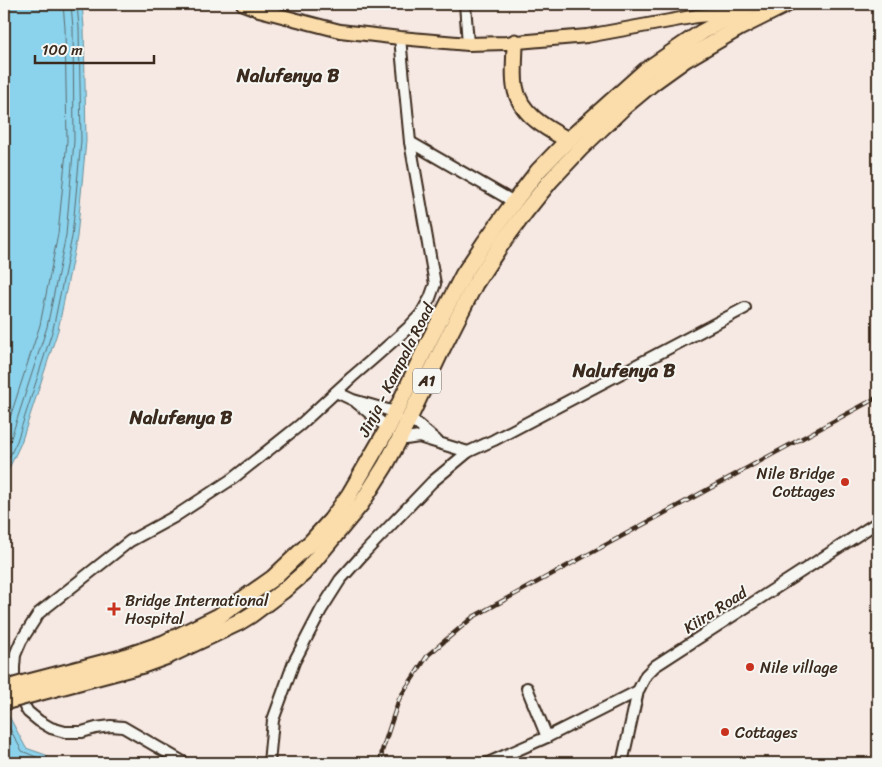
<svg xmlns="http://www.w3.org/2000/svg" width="882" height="767" font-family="Sriracha,sans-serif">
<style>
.water{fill:#8bd2ec;stroke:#6b8f9a}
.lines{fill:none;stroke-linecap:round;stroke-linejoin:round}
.shore{stroke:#5b6d70;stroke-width:1}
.minor-casing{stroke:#3b2a1e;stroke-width:14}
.major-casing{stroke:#3b2a1e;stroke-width:16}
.highway-casing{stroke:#3b2a1e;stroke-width:19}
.minor{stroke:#f6f6f2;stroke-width:10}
.major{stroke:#fbddab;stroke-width:12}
.highway{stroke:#fbddab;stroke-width:15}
.rail-casing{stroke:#3b2a1e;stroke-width:4.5}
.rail{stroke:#f6f6f2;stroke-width:2.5;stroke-dasharray:8;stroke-linecap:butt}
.highway-bridge-casing{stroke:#3b2a1e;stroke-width:19;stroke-linecap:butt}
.highway-bridge{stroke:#fbddab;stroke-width:15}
.poi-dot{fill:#c8321e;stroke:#f6f6f2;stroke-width:2}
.labels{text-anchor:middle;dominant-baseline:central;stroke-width:4;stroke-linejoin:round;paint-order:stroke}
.shield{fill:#f6f6f2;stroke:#73675e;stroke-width:1}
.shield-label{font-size:15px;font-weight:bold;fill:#3b2a1e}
.street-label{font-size:16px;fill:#3b2a1e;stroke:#f6f6f2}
.poi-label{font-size:16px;fill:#3b2a1e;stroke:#f6f6f2;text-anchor:start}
.quarter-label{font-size:19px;font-weight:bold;fill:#3b2a1e;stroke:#f6f6f2}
</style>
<rect width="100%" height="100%" fill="#f6e8e2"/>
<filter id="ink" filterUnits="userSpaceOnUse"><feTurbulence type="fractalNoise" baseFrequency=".02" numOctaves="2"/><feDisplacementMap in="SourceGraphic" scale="10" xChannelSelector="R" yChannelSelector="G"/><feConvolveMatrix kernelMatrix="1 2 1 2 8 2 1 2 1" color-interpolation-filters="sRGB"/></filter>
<g filter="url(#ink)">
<g class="water">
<path d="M4,4H82L84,27L86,141L77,237L58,330L21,443L4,479Z"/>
<path d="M4,715L10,718L26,748L46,755L50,763H4Z"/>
</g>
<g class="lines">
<g class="shore">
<path d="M4,436L40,325L58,234L67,141L65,28L63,4"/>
<path d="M4,453L11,438L47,327L66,235L74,141L73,28L71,4"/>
<path d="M4,468L17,441L53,329L72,237L81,141L79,28L77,4"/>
<path d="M4,721L6,722L22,751L41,759L44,763"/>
</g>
<defs>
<g id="minor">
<path d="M465,4L468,44"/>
<path d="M410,142L514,202"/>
<path d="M336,392L353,400L395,412"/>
<path d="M356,402L388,428"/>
<path d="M410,418L436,440"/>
<path d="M399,440L419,437L468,452"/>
<path d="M14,676V667L15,655L21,641L39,613L130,541L174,517L232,479L300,425L352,377L374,358L408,328L421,314L430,298L435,284L410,142L400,38"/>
<path d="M527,688L547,737"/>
<path d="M22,702L28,712L39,721L51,728L65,732H82L96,728L111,726L123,727L185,763"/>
<path d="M269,763L273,720L294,662L321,610L340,580L366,551L432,482L468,452L494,440L745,308"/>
<path d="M488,763L547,737L638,691"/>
<path d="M622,763L638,691L646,675L655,666L878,522"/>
</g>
<path id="major" d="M243,4L259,10L340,31L400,38L468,44L506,43L587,36L697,16L734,13"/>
<g id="highway">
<path d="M515,42C515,56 513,72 515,86C519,114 546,128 568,140"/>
<path d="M25,683L121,658L164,643L219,616L273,578L311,542L331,520L349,495L388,428L429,341L463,275L485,242L514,202L538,171L568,140L646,70L702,32L754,4"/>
<path d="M30,695L143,665L168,656L238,623L251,615L283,591L304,573L361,504L385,466L399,440L443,347L475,284L500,246L526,211L550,181L580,149L624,107L654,82L686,59L739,28L787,4"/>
</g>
</defs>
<use href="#minor" class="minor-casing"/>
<use href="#major" class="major-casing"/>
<use href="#highway" class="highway-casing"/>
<use href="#minor" class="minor"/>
<use href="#major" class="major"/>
<use href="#highway" class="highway"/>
<defs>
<path id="rail" d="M381,763L382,751L399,699L428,655L473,617L878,397"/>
</defs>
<use href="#rail" class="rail-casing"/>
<use href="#rail" class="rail"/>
<defs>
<g id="highway-bridge">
<path d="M4,689L25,683"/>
<path d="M4,702L30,695"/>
</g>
</defs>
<use href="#highway-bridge" class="highway-bridge-casing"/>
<use href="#highway-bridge" class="highway-bridge"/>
</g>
</g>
<g class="poi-dot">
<circle cx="845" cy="482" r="5"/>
<path d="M111.5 601.5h5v5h5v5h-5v5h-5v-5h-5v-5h5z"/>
<circle cx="750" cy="667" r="5"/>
<circle cx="725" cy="732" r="5"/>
</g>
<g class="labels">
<rect class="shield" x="413" y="368.5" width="28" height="25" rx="4"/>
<g class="shield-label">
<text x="427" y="381">A1</text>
</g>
<g class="street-label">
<text transform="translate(396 370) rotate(-63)">Jinja - Kampala Road</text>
<text transform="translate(715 610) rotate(-33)">Kiira Road</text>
</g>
<g class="poi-label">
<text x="835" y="473" text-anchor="end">Nile Bridge<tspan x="835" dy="18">Cottages</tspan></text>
<text x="125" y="600">Bridge International<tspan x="125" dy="18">Hospital</tspan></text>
<text x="760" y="667">Nile village</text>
<text x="735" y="732">Cottages</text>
</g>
<g class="quarter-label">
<text x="288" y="75">Nalufenya B</text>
<text x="624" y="370">Nalufenya B</text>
<text x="181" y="417">Nalufenya B</text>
</g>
</g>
<rect width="882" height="767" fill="none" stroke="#f6f6f2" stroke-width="20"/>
<rect x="10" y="10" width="862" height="747" fill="none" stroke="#3b2a1e" stroke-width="2" filter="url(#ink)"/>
<path d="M35 55v8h119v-8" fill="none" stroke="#3b2a1e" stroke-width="2.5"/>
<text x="42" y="55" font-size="15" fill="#3b2a1e" stroke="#f6f6f2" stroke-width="4" paint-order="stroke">100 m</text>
</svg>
